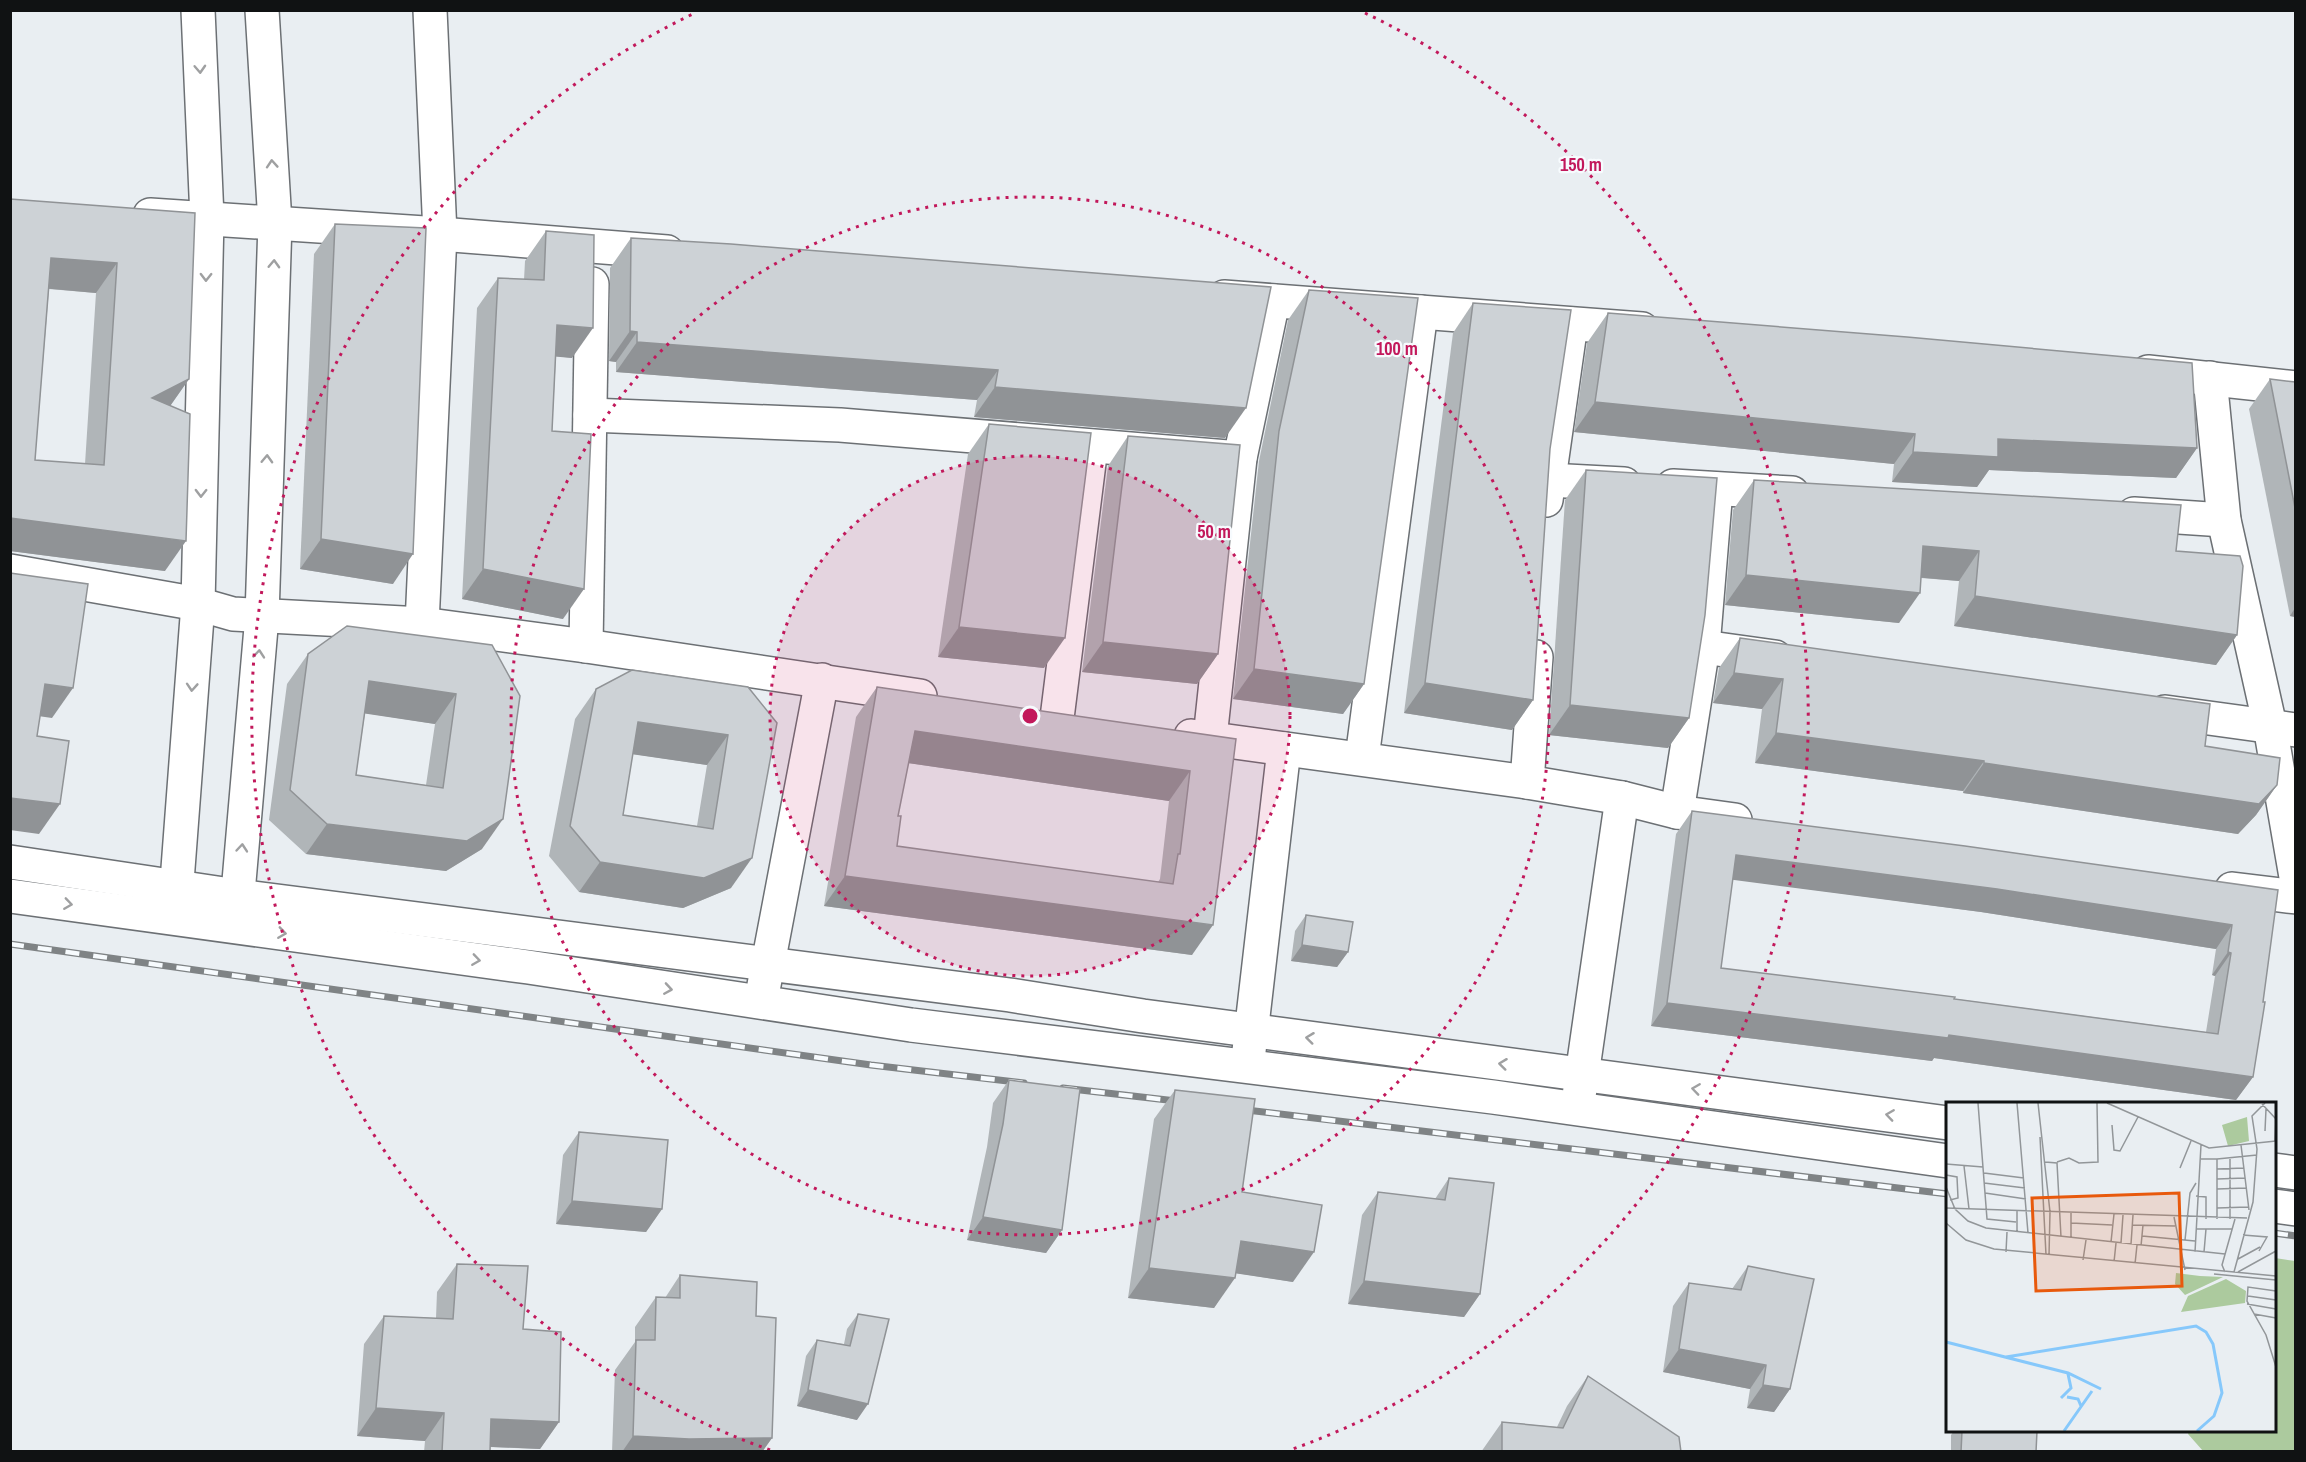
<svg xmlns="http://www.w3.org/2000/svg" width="2306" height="1462" font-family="'Archivo Narrow',sans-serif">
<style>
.green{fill:#acca9e}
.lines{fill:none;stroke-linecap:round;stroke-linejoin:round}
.street-casing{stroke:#6c7074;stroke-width:36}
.street{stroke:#fff;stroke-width:33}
.rail-casing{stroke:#7f8385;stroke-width:7}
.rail{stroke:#f7fbfe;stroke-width:4.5;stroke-dasharray:14;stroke-linecap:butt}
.wall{fill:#b0b5b8;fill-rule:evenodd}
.shaded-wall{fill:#909396}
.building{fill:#cdd2d6;stroke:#909396;stroke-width:1.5;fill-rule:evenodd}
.oneway{stroke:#9fa0a1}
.ring{fill:none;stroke:#c2185b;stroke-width:3;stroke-dasharray:3 6}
.inset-river{fill:none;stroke:#86c8fb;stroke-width:3}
.inset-road{fill:none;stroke:#929699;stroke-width:1.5}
.view{fill:#e8590c;fill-opacity:0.15;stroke:#e8590c;stroke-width:3}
.inset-edge{fill:none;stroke:#101213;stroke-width:3}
.centre{fill:#c2185b;stroke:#f7fbfe;stroke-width:3}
.ring-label{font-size:18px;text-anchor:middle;font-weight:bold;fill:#c2185b;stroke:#f7fbfe;stroke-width:4.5;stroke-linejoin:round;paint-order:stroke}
</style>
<rect width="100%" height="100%" fill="#e9eef2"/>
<path class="green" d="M2275,1258L2295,1261V1451H2203L2188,1434L2189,1431L2274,1430Z"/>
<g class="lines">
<defs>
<g id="street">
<path d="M150,215L440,234L667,252"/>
<path d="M1224,297L1642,329"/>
<path d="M2148,372L2296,388"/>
<path d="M2210,378L2224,520L2270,726L2296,877"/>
<path d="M590,415L840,425L1240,458"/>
<path d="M1548,480L1624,484"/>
<path d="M1673,486L1792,493"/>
<path d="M1546,500L1571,324"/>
<path d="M2134,514L2224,520"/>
<path d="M10,571L198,604L233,614L422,624L586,646L920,696"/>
<path d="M422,624L440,234L430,10"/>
<path d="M586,646L592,284"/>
<path d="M1703,647L1775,657"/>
<path d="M2165,712L2296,730"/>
<path d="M1057,718L1091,447"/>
<path d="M1191,736L1527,782L1622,798L1677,812L1735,820"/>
<path d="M1210,738L1240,458L1273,301"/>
<path d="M1362,758L1421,312"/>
<path d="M1527,782L1536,657"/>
<path d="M1677,812L1703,647L1716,489"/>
<path d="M10,862L237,896L1010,995L1143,1016L1948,1123"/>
<path d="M2232,889L2296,897"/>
<path d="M10,896L528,967L911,1025L1493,1097L1948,1161"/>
<path d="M175,908L198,604L207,218L198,10"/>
<path d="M236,916L262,616L275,223L262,10"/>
<path d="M764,985L822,680"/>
<path d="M1249,1051L1284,749"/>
<path d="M1579,1096L1622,798"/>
<path d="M2274,1170L2296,1173"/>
<path d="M2274,1206L2296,1209"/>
</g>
</defs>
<use href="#street" class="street-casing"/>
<use href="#street" class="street"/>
<defs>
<g id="rail">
<path d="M10,944L871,1065L1024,1083"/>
<path d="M1063,1088L1185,1102"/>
<path d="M1238,1109L1948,1194"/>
<path d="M2274,1233L2296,1236"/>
</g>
</defs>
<use href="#rail" class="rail-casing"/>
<use href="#rail" class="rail"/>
</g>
<g class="wall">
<path d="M10,199L195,213L189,379L170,406L165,571L10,551ZM49,289L96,293L85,464L35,460Z"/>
<path d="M335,224L393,584L300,569L314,254Z"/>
<path d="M546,231L572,358L556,356L552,431L563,619L462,599L477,308L498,278L524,280L525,261Z"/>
<path d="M631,238L1225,438L974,417L977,400L616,372V362L609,361L610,268Z"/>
<path d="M1309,290L1364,684L1343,714L1233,699L1259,461L1288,320Z"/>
<path d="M1473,303L1550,449L1533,700L1512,730L1404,713L1453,333Z"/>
<path d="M1608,313L2197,448L2176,478L1989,470L1977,487L1892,482L1894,464L1574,432L1587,343Z"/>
<path d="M2270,379L2295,382V617L2290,616L2249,409Z"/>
<path d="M989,424L1044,668L938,657L968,454Z"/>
<path d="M1128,436L1218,654L1197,684L1082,672L1108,466Z"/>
<path d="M1586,470L1689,718L1668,748L1549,735L1565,500Z"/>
<path d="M1754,480L2176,551L2237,635L2216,665L1954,626L1959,581L1921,578L1899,623L1725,605L1733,510Z"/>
<path d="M1740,638L2205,746L2277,785L2256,815L2238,834L1963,793V791L1755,763L1762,709L1713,703L1719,668Z"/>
<path d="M492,645L482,849L446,871L306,854L269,820L287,684L308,654ZM365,713L435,724L426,785L356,775Z"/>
<path d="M748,687L731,888L683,908L579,892L549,856L575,719L596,689ZM633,754L707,765L697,826L623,815Z"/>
<path d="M877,687L1236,739L1192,955L824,906L856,717ZM908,763L1169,801L1160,879L1158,882L897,846L898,816Z"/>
<path d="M1692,811L2278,890L2253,1077L2236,1100L1934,1058L1932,1061L1651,1026L1676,834ZM1732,879L1981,912L2216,949L2212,975L2215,976L2206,1032L1721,968Z"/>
<path d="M1306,915L1348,952L1337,967L1291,961L1295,931Z"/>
<path d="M1009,1080L1062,1230L1046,1253L967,1240L987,1147L993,1103Z"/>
<path d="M1175,1090L1242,1192L1293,1282L1236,1273L1214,1308L1128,1298L1154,1119Z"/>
<path d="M579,1132L662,1209L646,1232L556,1224L563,1155Z"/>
<path d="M1449,1178L1480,1294L1464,1317L1348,1304L1362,1215L1378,1192L1435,1199Z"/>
<path d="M457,1264L523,1329L559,1422L540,1449L490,1447V1452H424L425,1441L357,1436L364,1344L384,1316L436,1318L437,1292Z"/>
<path d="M1748,1266L1790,1389L1774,1412L1747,1408L1750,1389L1663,1372L1673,1306L1689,1283L1732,1289Z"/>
<path d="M680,1275L756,1316L772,1438L762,1452H612L615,1370L635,1342V1327L656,1297L665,1298Z"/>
<path d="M858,1314L857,1420L797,1406L806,1356L817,1340L844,1344L847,1329Z"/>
<path d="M1588,1376L1681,1452H1481L1502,1422L1557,1427L1567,1406Z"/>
<path d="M1954,1431H2037L2036,1452H1951V1435Z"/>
</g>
<g class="shaded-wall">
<path d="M51,258L117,263L96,293L30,287Z"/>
<path d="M557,325L593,328L572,358L537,355Z"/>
<path d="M630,331L637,332L616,362L609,361Z"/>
<path d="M637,342L998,370L977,400L616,372Z"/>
<path d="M189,379L168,409L152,398Z"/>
<path d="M995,387L1246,408L1225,438L974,417Z"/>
<path d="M1595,402L1915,434L1894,464L1574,432Z"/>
<path d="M1998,439L2197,448L2176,478L1989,470L1977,487L1892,482L1913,452Z"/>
<path d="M10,518L186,541L165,571L10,551Z"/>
<path d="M321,539L413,554L393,584L300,569Z"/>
<path d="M1923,546L1979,551L1959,581L1902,576Z"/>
<path d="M483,569L584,589L563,619L462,599Z"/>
<path d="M1746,575L1920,593L1899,623L1725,605Z"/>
<path d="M1975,596L2237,635L2216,665L1954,626Z"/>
<path d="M2295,608V617L2290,616Z"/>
<path d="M959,627L1065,638L1044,668L938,657Z"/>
<path d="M1103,642L1218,654L1197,684L1082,672Z"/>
<path d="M1254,669L1364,684L1343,714L1233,699Z"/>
<path d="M1734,673L1783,679L1762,709L1713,703Z"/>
<path d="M369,681L456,694L435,724L348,711Z"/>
<path d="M1425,683L1533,700L1512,730L1404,713Z"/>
<path d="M45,684L73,688L52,718L24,714Z"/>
<path d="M1570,705L1689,718L1668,748L1549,735Z"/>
<path d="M638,722L728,735L707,765L617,752Z"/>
<path d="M915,731L1190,771L1169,801L894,761Z"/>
<path d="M1776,733L1984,761L1963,791L1755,763Z"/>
<path d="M1984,763L2277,785L2256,815L2238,834L1963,793Z"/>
<path d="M10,798L60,804L39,834L10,830Z"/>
<path d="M503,819L482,849L446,871L306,854L327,824Z"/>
<path d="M1736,855L1997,889L2232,925L2216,949L1981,912L1719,878Z"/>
<path d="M752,858L731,888L683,908L579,892L600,862Z"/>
<path d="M845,876L1213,925L1192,955L824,906Z"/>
<path d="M1302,945L1348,952L1337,967L1291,961Z"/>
<path d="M2228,952L2231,953L2215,976L2212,975Z"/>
<path d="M1667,1003L1949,1035L2253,1077L2236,1100L1934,1058L1932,1061L1651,1026Z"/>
<path d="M572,1201L662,1209L646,1232L556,1224Z"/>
<path d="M983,1217L1062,1230L1046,1253L967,1240Z"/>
<path d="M1241,1241L1314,1252L1293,1282L1220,1271Z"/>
<path d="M1149,1268L1235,1278L1214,1308L1128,1298Z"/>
<path d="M1364,1281L1480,1294L1464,1317L1348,1304Z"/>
<path d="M1679,1349L1766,1365L1750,1389L1663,1372Z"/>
<path d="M1763,1385L1790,1389L1774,1412L1747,1408Z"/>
<path d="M808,1390L868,1404L857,1420L797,1406Z"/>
<path d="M376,1408L444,1413L425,1441L357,1436Z"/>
<path d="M491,1419L559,1422L540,1449L471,1446Z"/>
<path d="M633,1436L772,1438L762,1452H622Z"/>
</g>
<g class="building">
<path d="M10,199L195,213L189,379L152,398L190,414L186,541L10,518ZM51,258L117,263L104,465L35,460Z"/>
<path d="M335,224L426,228L413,554L321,539Z"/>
<path d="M546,231L594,235L593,328L557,325L552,431L591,434L584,589L483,569L498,278L544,280Z"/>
<path d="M631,238L731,244L1271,287L1246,408L995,387L998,370L637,342V332L630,331Z"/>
<path d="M1309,290L1418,298L1364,684L1254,669L1279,431Z"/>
<path d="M1473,303L1571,310L1550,449L1533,700L1425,683Z"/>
<path d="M1608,313L1907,337L2192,363L2197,448L1998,439V457L1913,452L1915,434L1595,402Z"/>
<path d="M2270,379L2295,382V508Z"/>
<path d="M989,424L1091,433L1065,638L959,627Z"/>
<path d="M1128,436L1240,445L1218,654L1103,642Z"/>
<path d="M1586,470L1717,478L1705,615L1689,718L1570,705Z"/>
<path d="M1754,480L2181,505L2176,551L2240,556L2243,566L2237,635L1975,596L1979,551L1923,546L1920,593L1746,575Z"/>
<path d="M10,573L88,584L73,688L45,684L37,736L69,741L60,804L10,798Z"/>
<path d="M347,626L492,645L520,696L503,819L467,841L327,824L290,790L308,654ZM369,681L456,694L443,788L356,775Z"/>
<path d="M1740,638L2210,704L2205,746L2280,758L2277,785L2259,804L1984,763V761L1776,733L1783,679L1734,673Z"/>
<path d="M632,670L748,687L777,723L752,858L704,878L600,862L570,826L596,689ZM638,722L728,735L713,829L623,815Z"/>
<path d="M877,687L1236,739L1213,925L845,876ZM915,731L1190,771L1180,854H1178L1173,884L897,846L901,816H898Z"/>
<path d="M1692,811L1965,846L2278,890L2263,1002H2265L2253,1077L1949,1035L1948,1038L1667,1003ZM1736,855L1997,889L2232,925L2228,952L2231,953L2218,1034L1954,999L1955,997L1721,968Z"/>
<path d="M1306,915L1353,922L1348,952L1302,945Z"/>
<path d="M1009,1080L1080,1089L1062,1230L983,1217L1003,1124Z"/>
<path d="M1175,1090L1255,1099L1242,1192L1322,1205L1314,1252L1241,1241L1235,1278L1149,1268Z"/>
<path d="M579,1132L668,1140L662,1209L572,1201Z"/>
<path d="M1449,1178L1494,1183L1480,1294L1364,1281L1378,1192L1445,1200Z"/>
<path d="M457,1264L528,1266L523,1329L561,1332L559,1422L491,1419L490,1452H442L444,1413L376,1408L384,1316L453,1319Z"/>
<path d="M1748,1266L1814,1279L1790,1389L1763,1385L1766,1365L1679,1349L1689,1283L1741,1290Z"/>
<path d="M680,1275L757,1282L756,1316L776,1318L772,1438L689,1439L633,1436L636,1340H655L656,1297L680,1298Z"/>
<path d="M858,1314L889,1319L868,1404L808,1390L817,1340L850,1346Z"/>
<path d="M1588,1376L1679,1437L1681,1452H1502V1422L1563,1428Z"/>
<path d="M1962,1431H2037L2036,1452H1961Z"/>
</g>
<defs><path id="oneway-chevron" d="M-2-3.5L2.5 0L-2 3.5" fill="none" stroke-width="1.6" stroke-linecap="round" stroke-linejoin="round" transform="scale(1.5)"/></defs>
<g class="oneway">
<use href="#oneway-chevron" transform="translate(200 69) rotate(87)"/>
<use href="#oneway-chevron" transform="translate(272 164) rotate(-94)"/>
<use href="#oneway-chevron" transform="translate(274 264) rotate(-88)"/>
<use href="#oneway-chevron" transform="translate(206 277) rotate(91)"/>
<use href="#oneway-chevron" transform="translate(267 459) rotate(-88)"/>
<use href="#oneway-chevron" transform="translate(201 493) rotate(91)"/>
<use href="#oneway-chevron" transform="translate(259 654) rotate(-85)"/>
<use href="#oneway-chevron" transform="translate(192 687) rotate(94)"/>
<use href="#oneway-chevron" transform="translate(242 848) rotate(-85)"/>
<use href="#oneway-chevron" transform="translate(68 904) rotate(8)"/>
<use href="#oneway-chevron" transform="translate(282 933) rotate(8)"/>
<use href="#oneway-chevron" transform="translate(476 960) rotate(8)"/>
<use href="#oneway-chevron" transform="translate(668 989) rotate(9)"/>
<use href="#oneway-chevron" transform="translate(1310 1038) rotate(-173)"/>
<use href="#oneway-chevron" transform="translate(1503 1064) rotate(-173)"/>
<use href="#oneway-chevron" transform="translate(1696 1089) rotate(-172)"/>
<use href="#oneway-chevron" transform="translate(1890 1115) rotate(-172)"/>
</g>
<circle cx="1030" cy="716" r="260" fill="#c2185b" fill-opacity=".12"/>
<g class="ring">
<circle cx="1030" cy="716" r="260"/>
<circle cx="1030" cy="716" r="519"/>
<path d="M770 1450A779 779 0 0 1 695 13M1365 13A779 779 0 0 1 1290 1450"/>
</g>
<g transform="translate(1946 1102)">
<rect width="330" height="330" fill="#e9eef2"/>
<path d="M301,15L303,39L282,44L276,23ZM230,171L254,174L277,175L239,193L229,182ZM280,177L300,189L299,201L235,210L242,194Z" fill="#acca9e"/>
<path class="inset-river" d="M0,240L122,271L155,287M60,255L250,224L260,230L267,242L276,291L268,314L251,329M121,295L132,297L135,304M115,296L125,286L122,272M118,329L146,289"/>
<path class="inset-road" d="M32,1L41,117L70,120M71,1L82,131M92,1L104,110L103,154M161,1L263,46L330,39M316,2L330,17M166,23L168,48L174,49L192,15M319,29L320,7M94,35L100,153M329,39L330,17M295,43L303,108M255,57H271V117M271,57L311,53M284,57V117M99,60L111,61L115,135M111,60L123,56L133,61L152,60L151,1M0,62L37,65M18,64L23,107M234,66L245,39M271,67L298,66M38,71L78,76M0,73L11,75L12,96L4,98M271,77L299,76M38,81L79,86M0,85L9,107L22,119L40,126L279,152M271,87L300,86M39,91L80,97M250,94L260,95V117M0,106L301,116M271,106L302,105M125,110V136M228,115L239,168M0,121L20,138L48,147L330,174M125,121L166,123M186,123L229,124M250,127H286M71,130V109M297,133L321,135L313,149M196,134L249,139M239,138L244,91L250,81M165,140L168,112M175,141L177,113M185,142L187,113M195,144L197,123M60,150L61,130M249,150L255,43M258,150L260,127M292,157L314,145M137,158L140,138M168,160L170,141M189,162L191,143M279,170L276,163L289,117M288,170L307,100L311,47L306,14L319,1M292,170L330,149M268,172L330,178M330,189L302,185L301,199L320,233L330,265M302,194L330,198M301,202L330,207M308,212L330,216"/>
<path class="view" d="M233,91L236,184L90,189L86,96Z"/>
<rect width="330" height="330" class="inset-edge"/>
</g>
<circle cx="1030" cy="716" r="9" class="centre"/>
<g class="ring-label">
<text x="1581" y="171">150 m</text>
<text x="1397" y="355">100 m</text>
<text x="1214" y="538">50 m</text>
</g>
<rect width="2306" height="1462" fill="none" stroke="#101213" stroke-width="24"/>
</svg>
